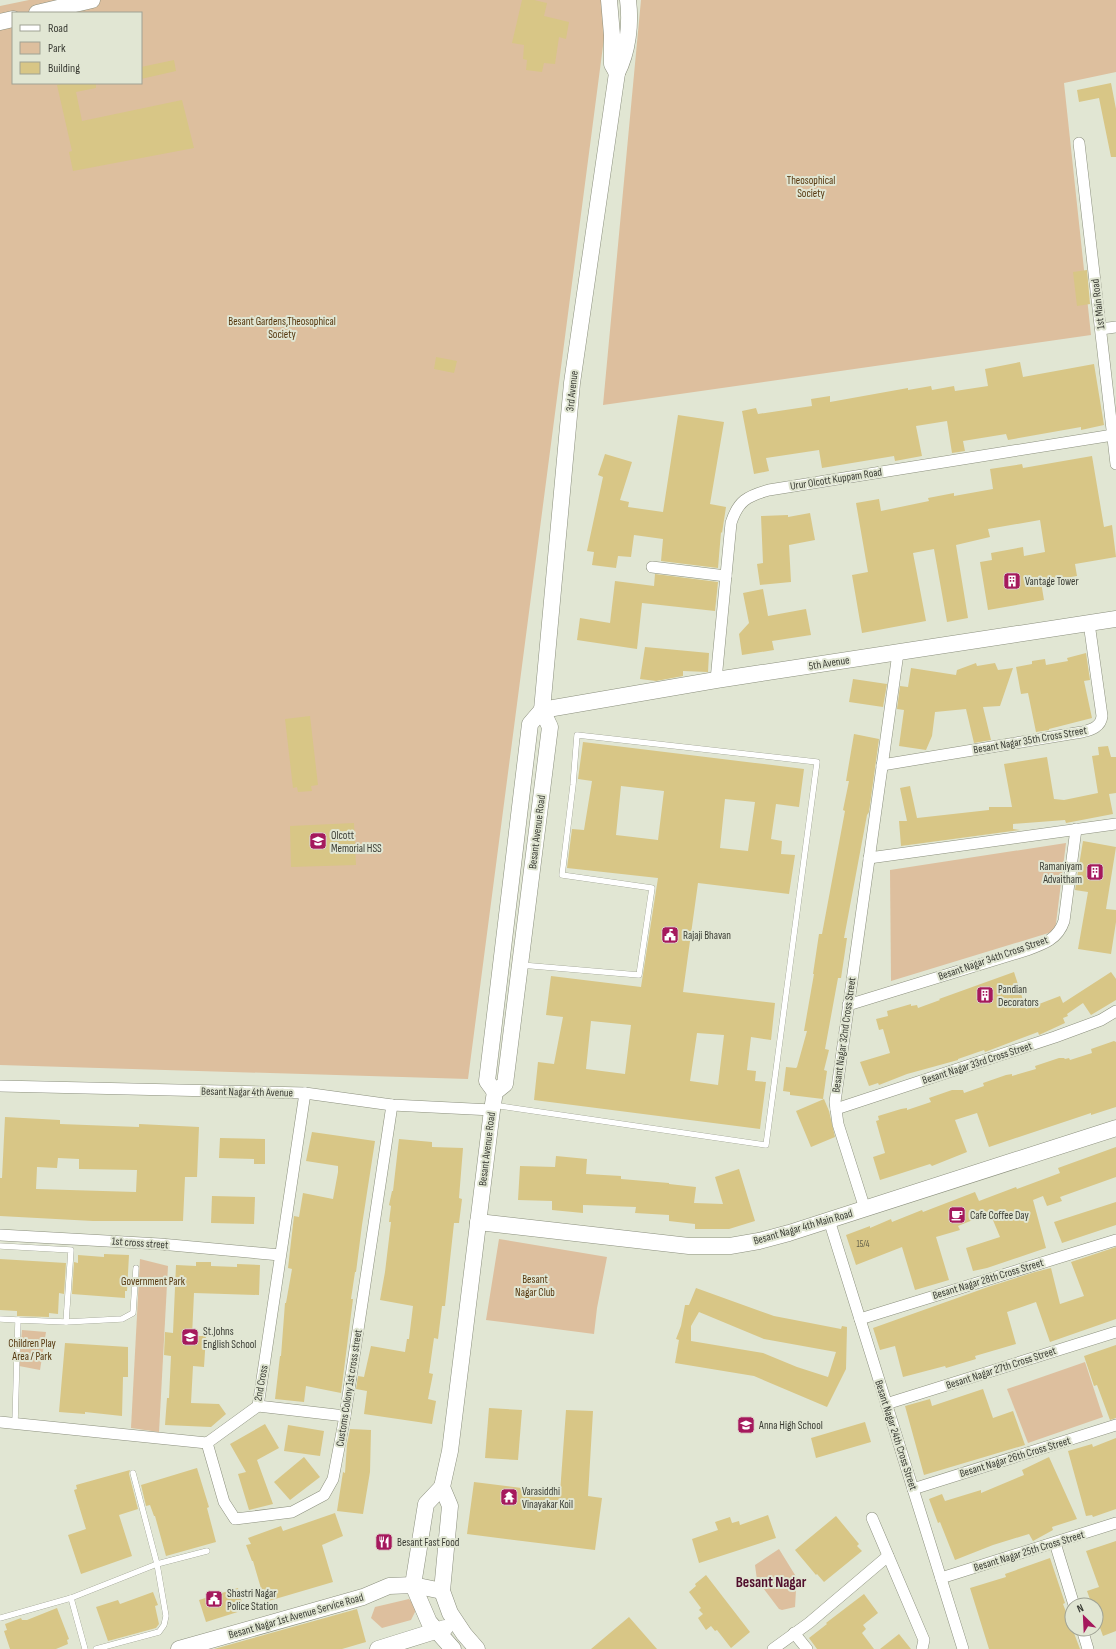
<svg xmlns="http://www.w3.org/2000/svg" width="1116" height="1649" font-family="'Sofia Sans Condensed',sans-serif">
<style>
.green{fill:#ddbf9e;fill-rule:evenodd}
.building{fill:#d8c686;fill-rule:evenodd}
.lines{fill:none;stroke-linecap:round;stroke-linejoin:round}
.lane-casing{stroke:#8b8f7d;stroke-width:6}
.street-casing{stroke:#8b8f7d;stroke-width:12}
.secondary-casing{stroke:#8b8f7d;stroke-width:17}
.lane{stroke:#fff;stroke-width:5.5}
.street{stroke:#fff;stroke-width:11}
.secondary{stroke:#fff;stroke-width:16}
.labels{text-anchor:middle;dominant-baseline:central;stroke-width:4;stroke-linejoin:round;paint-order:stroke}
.number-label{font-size:9px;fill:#625f49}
.park-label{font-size:11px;fill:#55370e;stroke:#e1e6d3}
.street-label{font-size:11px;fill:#3b3d35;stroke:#e1e6d3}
.poi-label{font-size:11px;fill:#3b3d35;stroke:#e1e6d3;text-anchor:start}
.district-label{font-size:15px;font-weight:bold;fill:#500e2c;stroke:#e1e6d3}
</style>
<rect width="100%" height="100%" fill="#e1e6d3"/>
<g class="green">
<path d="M29,0H609L468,1079L0,1065V6ZM13,13H141V83H13Z"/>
<path d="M641,0H1116V72L1064,83L1091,335L603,405Z"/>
<path d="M1066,843L1055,931L891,981L890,870Z"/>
<path d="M499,1239L607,1257L597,1308L594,1334L486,1320Z"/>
<path d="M140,1259L168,1266L159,1432L131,1428Z"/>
<path d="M22,1330L46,1332L40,1370L19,1366Z"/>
<path d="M1085,1362L1103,1417L1028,1443L1007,1389Z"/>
<path d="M779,1549L800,1583L796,1590L795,1607L782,1610L779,1609L757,1580L755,1565Z"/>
<path d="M409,1599L417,1608L411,1620L382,1628L371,1618L375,1607Z"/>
</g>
<g class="building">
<path d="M522,0H534L547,3L544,16L569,22L566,39L559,37L555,64L544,63L542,72L526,70L527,60L523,59L524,45L512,43Z"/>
<path d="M174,60L176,71L141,79V67Z"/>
<path d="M65,83H96V88L76,92L82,121L182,100L194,148L73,171L69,152L72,151L57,85Z"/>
<path d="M1111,83L1116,109V157H1111L1099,98L1079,102L1077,90Z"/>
<path d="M1087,270L1090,304L1077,306L1073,272Z"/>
<path d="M436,357L457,361L454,373L434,369Z"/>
<path d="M1020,362L1023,377L1094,364L1104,425L1081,430V427L1008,440L1006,434L963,441L965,451L952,453L947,421L916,426L922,456L895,461L894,456L822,468L819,450L766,458L769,471L754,474L742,411L756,408L758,414L812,406L811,399L830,396V402L908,388V390L931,386L932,390L954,386L955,391L988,386L985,369Z"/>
<path d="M678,415L724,422L710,504L726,507L722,533L721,532L718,568L661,561L663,539L634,535L631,557L618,556L616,568L592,565L594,552L587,551L603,477L598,475L605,454L632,462L620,500L629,502L628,507L663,512Z"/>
<path d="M1092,456L1104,527L1112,525L1116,557L1075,564L1077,576L1041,582L1044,600L988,610L980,562L992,560L991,553L1023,547L1024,556L1045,552L1040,520L988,529L990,537L956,545L968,618L947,622L934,549L913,553L926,621L862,633L852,575L868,572L856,503L879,499L881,511L929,501L928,498L954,493V496L993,489L990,469L1022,464L1023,468Z"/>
<path d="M810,513L815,540L789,545L791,582L760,585L757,564L763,563L761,516L788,515V517Z"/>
<path d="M655,574L718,582L715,611L642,603L637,649L577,640L580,618L610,623L615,581L654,586Z"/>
<path d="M763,589L768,616L806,609L811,635L772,641L774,650L742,655L739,634L749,623L743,593Z"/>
<path d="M645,647L709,653L708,672L683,671V676L656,681L640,679Z"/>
<path d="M1086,653L1090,680L1084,681L1092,718L1049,729V730L1036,732L1028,693L1021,694L1016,667L1032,664V661L1045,659L1046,665L1068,661L1067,658Z"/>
<path d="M976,663L977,666L995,663L998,670L1013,668L1000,706L983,707L991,740L974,743L966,709L935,712L932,736L926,750L899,746L904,710L897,709L900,686L908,687L911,668L956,675L957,670Z"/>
<path d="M853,679L887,684L883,707L849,702Z"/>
<path d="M310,716L318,785L311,786L312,791L298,792L297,787L293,788L285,719Z"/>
<path d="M854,734L879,739L869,812L867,815L844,938H847L841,978H838L825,1049L829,1050L824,1070L827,1071L823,1099L790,1095V1092L783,1091L786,1067L796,1068L797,1067L807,1031H804L814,974H813L819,934H822L845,811L843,810L849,781H846Z"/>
<path d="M583,742L804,769L799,807L776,804L771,839L782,841L781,854L795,855L789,894L698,883L683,992L775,1003L771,1040L751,1037L747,1070L756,1071L755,1081L766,1082L760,1129L534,1100L538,1062L554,1064L563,1017L546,1015L551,976L641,987L658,878L567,868L572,829L584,830L592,781L578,779ZM621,786L664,791L658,840L616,835ZM725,799L755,802L748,851L720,848ZM591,1021L631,1025L625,1074L586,1069ZM697,1033L724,1035L718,1085L690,1081Z"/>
<path d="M1108,746L1111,757H1116V793L1109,794L1113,814L1066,823L1065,820L1013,824V829L1020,830L901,846L899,821H907L900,788L910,786L917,818L989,810V807H1012L1004,764L1047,757L1054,799L1064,800L1098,793L1092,756L1099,755L1098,747Z"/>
<path d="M354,823L356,865L291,867L290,826Z"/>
<path d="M1083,841L1116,847L1106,909L1116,910V922L1111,954L1078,949L1088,892L1075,890Z"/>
<path d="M1014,972L1026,1009L1060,996L1063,1003L1111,972L1116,979V1000L1091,1015L1083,1003L1067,1014L1068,1016L1063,1018L1065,1023L1039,1035L1038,1032L985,1052L984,1050L958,1059V1060L907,1074L879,1085L878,1083L869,1086L860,1062L890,1053L883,1029L879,1030L876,1019L888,1016L887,1011L911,1004V1006L917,1005L918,1008L940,1000L939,999Z"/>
<path d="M1114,1041L1116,1042V1107L1091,1115V1113L989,1147L977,1113L955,1120L967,1152L932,1166L930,1164L880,1180L873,1157L885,1153L876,1121L879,1120L878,1116L901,1109L907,1108V1110L931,1102L929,1098L952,1090H963L964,1093L984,1086L983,1083L1006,1075L1012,1074V1076L1036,1069L1035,1066L1059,1058H1064L1065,1059L1069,1058L1070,1060L1092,1053L1091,1049Z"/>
<path d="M824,1099L829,1111L835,1137L811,1147L796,1111Z"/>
<path d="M5,1117L60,1120V1124L139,1127V1124L199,1127L197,1177H185L183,1221H93L0,1216V1178H2ZM58,1158L79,1159V1169L137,1170L136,1192L36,1189L37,1167L57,1168Z"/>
<path d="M312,1132L375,1141L362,1225L356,1272H355L351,1299H353L341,1393L306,1386L304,1402L275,1399L280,1356H281L285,1303H286L292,1269L288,1268L294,1216L299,1217L303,1193L333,1199L338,1172V1166L306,1161Z"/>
<path d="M220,1138L265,1139V1164H254V1159L219,1158Z"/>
<path d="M399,1139L432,1142V1147L463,1148L459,1198L462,1199L459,1223H454L445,1306H442L438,1339L434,1338L429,1373L433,1374L428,1399L436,1401L432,1424L364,1414L367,1391L356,1389L358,1376L364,1377L371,1346L405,1352L407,1339H409L413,1306L380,1300L385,1272L391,1222H389L391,1206L389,1205L392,1191H393Z"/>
<path d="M1116,1147V1177L1060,1197L1062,1201L1047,1206L1043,1196L1033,1200L1046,1248L987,1268L973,1271L966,1248L1000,1237L990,1213L958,1226L960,1230L936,1237L949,1280L915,1290L902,1247L856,1265L846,1235L870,1226V1228L891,1219L892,1222L922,1210L923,1212L975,1192L979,1201L1016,1187L1017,1189L1060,1173L1058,1168Z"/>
<path d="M556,1156L587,1159L586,1174L621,1176V1179L669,1183V1184L696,1187L694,1203L723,1204L715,1177L739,1169L755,1221L729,1229H695V1224L669,1221V1215L635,1213L636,1207L583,1205V1213L552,1210V1201L518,1200L520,1166L555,1167Z"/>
<path d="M212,1196L255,1197L254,1224L211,1223Z"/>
<path d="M1116,1202V1225L1062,1243L1054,1222Z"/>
<path d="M1116,1247V1319L1050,1342L1036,1302L1007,1312L1016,1344L975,1356L976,1359L946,1368L945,1366L903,1377L895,1346L880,1350L873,1328L988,1287L1035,1272L1051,1268L1060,1304L1084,1296L1071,1262Z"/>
<path d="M104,1254L129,1255L127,1291H125V1298L72,1294L74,1262L78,1263V1255L104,1257Z"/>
<path d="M0,1259L66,1263L64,1294L59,1293L58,1314L49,1313V1317L17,1316V1311L0,1310Z"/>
<path d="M196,1262H211V1266L237,1267V1264L260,1265L259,1295L194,1293L192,1336H206L204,1367L193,1366L191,1403L219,1404L226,1414L211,1427L165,1425L167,1398H169L171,1356L164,1355L165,1332L173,1333L176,1265L196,1266Z"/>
<path d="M696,1288L774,1316L841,1329L842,1326L847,1327L846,1369L827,1407L754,1376L675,1363L679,1340L676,1339L681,1326L685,1305H689ZM699,1312L764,1339L836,1352L828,1377L797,1367L763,1353L691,1341V1326Z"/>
<path d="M65,1343L128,1347V1377H123L122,1416L85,1412V1414L59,1412Z"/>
<path d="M1116,1345V1418L1110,1420L1097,1385L1094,1386L1084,1356Z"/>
<path d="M983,1389L993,1418L1013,1411L1025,1445L924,1475L905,1406L930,1399L932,1406Z"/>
<path d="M489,1408L522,1410L518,1460L485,1458Z"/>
<path d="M566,1410L593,1411L588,1496L602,1498L595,1550L467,1534L474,1482L560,1493Z"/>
<path d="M865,1422L871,1442L816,1458L811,1438Z"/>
<path d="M265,1424L279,1448L257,1460L273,1504L249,1510L238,1474L246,1472L230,1444Z"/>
<path d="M288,1425L324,1431L320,1456L284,1451Z"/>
<path d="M350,1429L371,1430L370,1472L363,1514L337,1511L343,1472L345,1473L347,1444Z"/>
<path d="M1116,1438V1509L1093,1517L1092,1515L1086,1516L1068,1451L1092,1444L1093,1447Z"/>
<path d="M304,1457L320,1477L290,1500L274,1482Z"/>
<path d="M1049,1457L1077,1519L1052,1527L1053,1530L1033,1541L1029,1534L993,1545L955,1560L940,1522L938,1523L929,1499L942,1494L945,1501L981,1490V1493L1024,1475L1022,1470Z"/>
<path d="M197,1468L209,1507L207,1508L216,1542L166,1556L155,1516H154L150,1505L146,1506L141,1485Z"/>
<path d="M130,1470L129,1474L138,1509L119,1515L132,1556L81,1574L68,1535L86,1529L74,1490L77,1489L76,1485Z"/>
<path d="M335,1513L343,1536L322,1545L333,1582L265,1602L253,1561H252L246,1545L251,1544L248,1538L281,1526L283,1531Z"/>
<path d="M768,1515L776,1538L699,1563L692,1539L718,1530L715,1522L730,1517L732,1523L739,1521L740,1525Z"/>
<path d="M836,1516L859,1544L857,1546L862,1551L824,1582L817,1574L816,1575L795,1550Z"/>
<path d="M1116,1541V1631L1103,1636L1096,1617V1605H1092L1087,1591L1099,1587L1086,1551Z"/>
<path d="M1050,1558L1065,1603L1063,1604L1080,1649H989L970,1588L1006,1577L1005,1574Z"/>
<path d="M706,1575L750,1632L731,1648L717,1630L715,1631L711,1626L706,1630L698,1618L703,1614L699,1610L701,1608L689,1592L696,1586L695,1584Z"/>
<path d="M238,1588L244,1610L206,1622L199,1600Z"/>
<path d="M153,1592L158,1605L155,1606L159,1624L156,1628L108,1641L96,1607L118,1600L120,1604Z"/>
<path d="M864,1594L878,1613L863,1625L866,1629L862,1633L874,1649H817L809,1638L827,1624L826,1623Z"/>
<path d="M57,1608L69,1639L67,1640L68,1644L56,1649H10L4,1631L7,1630L5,1624L21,1618L22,1620H27Z"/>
<path d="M357,1609L366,1642L342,1649H214Z"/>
<path d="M629,1617L657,1649H591Z"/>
<path d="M899,1634L911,1649H880Z"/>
</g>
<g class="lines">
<defs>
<g id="lane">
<path d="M493,1105L766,1145L817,762L577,735L573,785L562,875L652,888L639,975L521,965"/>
<path d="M0,1246L71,1250L66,1322"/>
<path d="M0,1319L18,1320"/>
<path d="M15,1423L18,1320L66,1322L122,1319L133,1313L136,1268"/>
<path d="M71,1598L85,1649"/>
<path d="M0,1618L71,1598L157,1564L207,1551"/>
<path d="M96,1649L159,1632L164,1625L166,1616L157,1564L133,1473"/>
</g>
<g id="street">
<path d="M1079,143L1116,464"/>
<path d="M1101,329L1116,327"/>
<path d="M652,567L726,576"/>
<path d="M716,680L731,523C738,501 747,496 769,490L1113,435"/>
<path d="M882,765L1082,732C1091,730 1101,727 1102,716L1089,623"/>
<path d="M869,858L1116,824"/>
<path d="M848,1005L1027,950C1044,944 1058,939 1064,921L1076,829"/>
<path d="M0,1086L305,1093L392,1105L492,1110"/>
<path d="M836,1109L1055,1037L1101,1020L1116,1011"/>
<path d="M865,1209L838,1124L835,1102L898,653"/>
<path d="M829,1220L963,1649"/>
<path d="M0,1235L160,1244L280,1255"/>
<path d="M860,1319L1116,1240"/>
<path d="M886,1404L1116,1332"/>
<path d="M258,1406L345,1416"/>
<path d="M0,1422L207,1443L258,1406L305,1093"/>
<path d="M207,1443L224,1502L235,1519L292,1512L324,1495L333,1479L345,1416L392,1105"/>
<path d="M913,1489L1116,1425"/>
<path d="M872,1518L924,1640L922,1649"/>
<path d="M1055,1543L1074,1605"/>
<path d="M941,1578L1116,1523"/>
<path d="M1082,1629L1088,1649"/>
<path d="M794,1633L807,1649"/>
<path d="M773,1649L809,1623L888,1556"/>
</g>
<g id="secondary">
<path d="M609,0L612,35V64L617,73"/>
<path d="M37,13L92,0"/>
<path d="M0,22L13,19"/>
<path d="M542,710L716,680L1116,619"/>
<path d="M495,1092L487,1081L530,724L542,710"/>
<path d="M478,1222L689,1246H730L759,1241L789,1233L1116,1128"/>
<path d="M442,1487L426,1504L413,1585L429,1622L453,1649"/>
<path d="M179,1649L363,1597L389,1586L413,1585L442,1591"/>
<path d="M378,1649L445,1628"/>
<path d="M477,1649L464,1634L450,1613L442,1591L450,1506L442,1487L450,1451L492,1110L495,1092L505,1084L550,727L542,710L572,383L617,73C628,51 631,24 628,0"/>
</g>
</defs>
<use href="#lane" class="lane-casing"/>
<use href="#street" class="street-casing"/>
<use href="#secondary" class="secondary-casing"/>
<use href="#lane" class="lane"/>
<use href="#street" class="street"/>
<use href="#secondary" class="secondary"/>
</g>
<defs>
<symbol id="building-square" viewBox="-11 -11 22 22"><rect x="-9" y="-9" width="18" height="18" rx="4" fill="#a5195d" stroke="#e1e6d3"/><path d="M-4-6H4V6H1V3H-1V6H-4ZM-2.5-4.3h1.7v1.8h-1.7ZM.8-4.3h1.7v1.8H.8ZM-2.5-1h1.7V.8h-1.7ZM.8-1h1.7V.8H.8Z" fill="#fff"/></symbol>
<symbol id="school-square" viewBox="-11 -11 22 22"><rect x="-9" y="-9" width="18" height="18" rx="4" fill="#a5195d" stroke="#e1e6d3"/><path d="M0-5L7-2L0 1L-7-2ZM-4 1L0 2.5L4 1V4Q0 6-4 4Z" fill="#fff"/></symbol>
<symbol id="civic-square" viewBox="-11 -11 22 22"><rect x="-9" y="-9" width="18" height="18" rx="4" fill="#a5195d" stroke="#e1e6d3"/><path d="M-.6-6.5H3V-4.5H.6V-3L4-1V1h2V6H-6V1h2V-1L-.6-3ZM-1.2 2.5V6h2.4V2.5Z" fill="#fff"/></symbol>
<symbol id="cafe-square" viewBox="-11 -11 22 22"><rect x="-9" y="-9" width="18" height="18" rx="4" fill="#a5195d" stroke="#e1e6d3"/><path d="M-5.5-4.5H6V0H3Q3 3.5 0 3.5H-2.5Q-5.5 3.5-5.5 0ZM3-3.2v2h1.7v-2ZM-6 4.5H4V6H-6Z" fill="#fff"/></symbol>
<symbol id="temple-square" viewBox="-11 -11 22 22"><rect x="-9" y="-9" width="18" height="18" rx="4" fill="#a5195d" stroke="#e1e6d3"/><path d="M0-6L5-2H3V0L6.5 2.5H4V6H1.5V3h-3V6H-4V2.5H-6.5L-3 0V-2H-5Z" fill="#fff"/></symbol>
<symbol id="restaurant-square" viewBox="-11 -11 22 22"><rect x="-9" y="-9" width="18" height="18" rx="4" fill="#a5195d" stroke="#e1e6d3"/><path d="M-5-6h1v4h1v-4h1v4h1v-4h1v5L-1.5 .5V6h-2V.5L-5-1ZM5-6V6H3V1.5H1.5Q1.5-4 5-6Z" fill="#fff"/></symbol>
</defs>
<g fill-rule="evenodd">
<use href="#building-square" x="1002" y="571" width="20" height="20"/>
<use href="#school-square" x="308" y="831" width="20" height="20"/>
<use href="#building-square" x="1085" y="862" width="20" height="20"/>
<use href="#civic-square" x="660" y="925" width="20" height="20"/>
<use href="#building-square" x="975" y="985" width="20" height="20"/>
<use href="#cafe-square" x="947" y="1205" width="20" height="20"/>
<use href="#school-square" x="180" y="1327" width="20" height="20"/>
<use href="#school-square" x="736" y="1415" width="20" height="20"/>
<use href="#temple-square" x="499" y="1487" width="20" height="20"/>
<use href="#restaurant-square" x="374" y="1532" width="20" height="20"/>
<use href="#civic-square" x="204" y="1589" width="20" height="20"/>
</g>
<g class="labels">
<g class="number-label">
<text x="863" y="1244">15/4</text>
</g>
<g class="park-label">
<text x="811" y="180">Theosophical<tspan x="811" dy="13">Society</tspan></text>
<text x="282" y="321">Besant Gardens,Theosophical<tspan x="282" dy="13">Society</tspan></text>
<text x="535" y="1279">Besant<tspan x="535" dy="13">Nagar Club</tspan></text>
<text x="153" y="1281">Government Park</text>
<text x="32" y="1343">Children Play<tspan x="32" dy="13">Area / Park</tspan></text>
</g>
<g class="street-label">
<text transform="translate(1098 304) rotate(-97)">1st Main Road</text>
<text transform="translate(572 391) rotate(-84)">3rd Avenue</text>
<text transform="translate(836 479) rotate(-9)">Urur Olcott Kuppam Road</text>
<text transform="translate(829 663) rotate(-9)">5th Avenue</text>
<text transform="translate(1030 740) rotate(-10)">Besant Nagar 35th Cross Street</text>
<text transform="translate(537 832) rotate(-83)">Besant Avenue Road</text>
<text transform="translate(993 958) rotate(-19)">Besant Nagar 34th Cross Street</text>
<text transform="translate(844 1035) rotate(-82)">Besant Nagar 32nd Cross Street</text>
<text transform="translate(977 1063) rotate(-18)">Besant Nagar 33rd Cross Street</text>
<text transform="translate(247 1092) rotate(1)">Besant Nagar 4th Avenue</text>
<text transform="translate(487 1149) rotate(-83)">Besant Avenue Road</text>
<text transform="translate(803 1227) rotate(-16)">Besant Nagar 4th Main Road</text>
<text transform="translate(140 1243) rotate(4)">1st cross street</text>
<text transform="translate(988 1279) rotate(-17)">Besant Nagar 28th Cross Street</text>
<text transform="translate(1001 1368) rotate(-18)">Besant Nagar 27th Cross Street</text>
<text transform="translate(261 1383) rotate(-80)">2nd Cross</text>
<text transform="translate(349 1388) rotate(-81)">Customs Colony 1st cross street</text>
<text transform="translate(896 1435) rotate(72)">Besant Nagar 24th Cross Street</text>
<text transform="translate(1015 1457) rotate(-17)">Besant Nagar 26th Cross Street</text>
<text transform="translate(1029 1551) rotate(-17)">Besant Nagar 25th Cross Street</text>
<text transform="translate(296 1616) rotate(-16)">Besant Nagar 1st Avenue Service Road</text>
</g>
<g class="poi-label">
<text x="1025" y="581">Vantage Tower</text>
<text x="331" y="835">Olcott<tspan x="331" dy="13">Memorial HSS</tspan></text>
<text x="1082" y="866" text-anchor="end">Ramaniyam<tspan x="1082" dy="13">Advaitham</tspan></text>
<text x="683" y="935">Rajaji Bhavan</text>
<text x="998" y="989">Pandian<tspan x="998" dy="13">Decorators</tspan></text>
<text x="970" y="1215">Cafe Coffee Day</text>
<text x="203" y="1331">St.Johns<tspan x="203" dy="13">English School</tspan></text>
<text x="759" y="1425">Anna High School</text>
<text x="522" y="1491">Varasiddhi<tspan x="522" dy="13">Vinayakar Koil</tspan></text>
<text x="397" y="1542">Besant Fast Food</text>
<text x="227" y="1593">Shastri Nagar<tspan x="227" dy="13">Police Station</tspan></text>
</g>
<g class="district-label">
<text x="771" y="1582">Besant Nagar</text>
</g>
</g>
<rect x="12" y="12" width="130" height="72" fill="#e1e6d3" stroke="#9fa294"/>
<rect x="20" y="25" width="20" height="6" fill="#ffffff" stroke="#9fa294"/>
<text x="48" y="32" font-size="12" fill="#3b3d35">Road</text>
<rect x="20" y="42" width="20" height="12" fill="#ddbf9e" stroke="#9fa294"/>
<text x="48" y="52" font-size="12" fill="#3b3d35">Park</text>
<rect x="20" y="62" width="20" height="12" fill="#d8c686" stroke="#9fa294"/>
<text x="48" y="72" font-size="12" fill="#3b3d35">Building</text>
<g transform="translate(1084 1617) rotate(336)"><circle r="19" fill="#e1e6d3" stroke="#9fa294"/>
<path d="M0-3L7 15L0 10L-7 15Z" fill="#a5195d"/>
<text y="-6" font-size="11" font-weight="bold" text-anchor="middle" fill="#3b3d35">N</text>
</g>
</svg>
